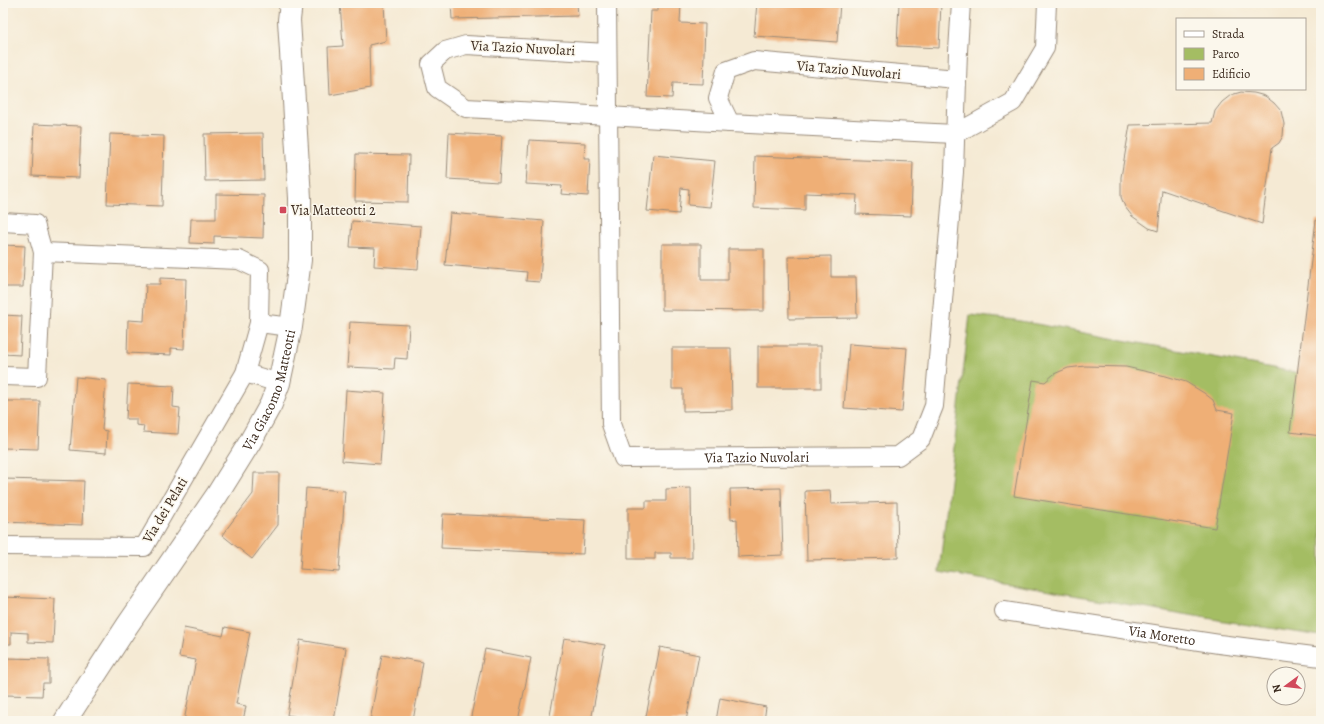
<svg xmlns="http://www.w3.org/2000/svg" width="1324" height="724" font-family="Alegreya,serif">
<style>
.green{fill:#a4bd63;stroke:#707440}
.building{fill:#efaf76}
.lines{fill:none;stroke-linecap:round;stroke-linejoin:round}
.minor-casing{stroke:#988a79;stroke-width:20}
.tertiary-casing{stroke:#988a79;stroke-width:24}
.minor{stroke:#fff;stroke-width:18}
.tertiary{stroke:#fff;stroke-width:22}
.poi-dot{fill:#d1495b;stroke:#fbf7ec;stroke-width:1.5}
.labels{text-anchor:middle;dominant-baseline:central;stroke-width:3;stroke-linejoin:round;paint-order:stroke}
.street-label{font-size:14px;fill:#3b2a1e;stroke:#fbf7ec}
.poi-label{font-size:14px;fill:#3b2a1e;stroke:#fbf7ec;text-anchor:start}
</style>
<rect width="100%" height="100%" fill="#fbf7ec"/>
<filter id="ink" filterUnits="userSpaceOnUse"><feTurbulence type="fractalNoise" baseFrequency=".025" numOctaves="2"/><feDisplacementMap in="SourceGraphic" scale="8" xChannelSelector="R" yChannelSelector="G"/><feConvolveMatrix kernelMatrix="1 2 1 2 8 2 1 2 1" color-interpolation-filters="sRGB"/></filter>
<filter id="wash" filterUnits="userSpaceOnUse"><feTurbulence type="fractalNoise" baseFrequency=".012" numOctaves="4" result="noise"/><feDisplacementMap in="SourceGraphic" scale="16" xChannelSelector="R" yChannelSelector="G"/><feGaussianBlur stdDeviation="0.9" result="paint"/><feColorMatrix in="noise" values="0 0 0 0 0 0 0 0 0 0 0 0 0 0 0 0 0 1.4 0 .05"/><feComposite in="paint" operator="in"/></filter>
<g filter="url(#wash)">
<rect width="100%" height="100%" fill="#f5ead4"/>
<path class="green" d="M970,315L1015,320L1321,377V636L1236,623L939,572Z"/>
<g id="blocks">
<g class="building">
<path d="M340,3H384L386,41L369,45L370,88L330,95L328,47L343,46Z"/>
<path d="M451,3H577L578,16L452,19Z"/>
<path d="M658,3H681L680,23L705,24L703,84L673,83L672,98L647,97L651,11H658Z"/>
<path d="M757,3H840L837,42L754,36Z"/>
<path d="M899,3H941L939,48L897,46Z"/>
<path d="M1241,92L1254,93L1265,96L1274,103L1281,111L1284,124L1283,136L1279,143L1272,148L1262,224L1162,190L1158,231L1149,228L1132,216L1125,207L1121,197V177L1130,125L1212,123L1215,111L1222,102L1231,95Z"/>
<path d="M34,124L81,126L79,178L32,176Z"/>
<path d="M263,133L264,180L205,181L204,134Z"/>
<path d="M449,133L502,136L499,182L447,179Z"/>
<path d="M110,134L164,136L162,206L107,204Z"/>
<path d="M529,140L585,143L584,159H590L588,196L561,194L562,186L526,184Z"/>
<path d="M356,154L409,155L408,202L355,201Z"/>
<path d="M653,155L715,161L710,207L688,205L689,189L681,188L679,214L647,211Z"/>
<path d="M755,156L913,162L911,216L856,214L857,195L805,193V210L754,208Z"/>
<path d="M216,194L264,195L263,238L214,236V244L190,243L191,219H216Z"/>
<path d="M450,213L544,221L540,282L526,281L527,272L445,265Z"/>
<path d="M1316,220H1321V436L1290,432Z"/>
<path d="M352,221L421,226L418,269L374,266L375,248L350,247Z"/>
<path d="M662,244H701V280H728V249H764V311L662,310Z"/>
<path d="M3,245L25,246L23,287H3Z"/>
<path d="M831,256V277H856L857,318L789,319L788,257Z"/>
<path d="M160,278L186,279L184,349L171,348V355L127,353L128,320L144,321L146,284H160Z"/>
<path d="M3,315L22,316L20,355L3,354Z"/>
<path d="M350,322L409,325L407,359L395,358L394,369L347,367Z"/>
<path d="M849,344L907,348L902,412L844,408Z"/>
<rect x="758" y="346" width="63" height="42"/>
<path d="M672,348H731L732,410L683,411V389H672Z"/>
<path d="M1085,366L1126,367L1166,376L1186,382L1204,393L1213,400L1217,410L1234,413L1215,528L1014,496L1033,380L1045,382L1054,374L1068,368Z"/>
<path d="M76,377L106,380L102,430L107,431L106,453L70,450Z"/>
<path d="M128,384L174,386L173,407L180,408L178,434L143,432L144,426L136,425V419H126Z"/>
<path d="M346,390L385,393L380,464L342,461Z"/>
<path d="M3,401H40L38,449L3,448Z"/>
<path d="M254,473H279L278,525L252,559L222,535L253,494Z"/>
<path d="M3,479L84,481L82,525L3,522Z"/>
<path d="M306,488L345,491L339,572L300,569Z"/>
<path d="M691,488L692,558H671V553H655V559H628V508H646V501H666V489Z"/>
<path d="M781,488L783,555L738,557L737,519L731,520L730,489Z"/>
<path d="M830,490L831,504L897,502L898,558L807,560L805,491Z"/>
<path d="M443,514L585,520L583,554L441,548Z"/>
<path d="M3,597L55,599L53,643L28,642V633L11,632V644H3Z"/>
<path d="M225,627L250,632L236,704L246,706L243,721H184L196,660L179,657L184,628L223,636Z"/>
<path d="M564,638L605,645L591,721H549Z"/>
<path d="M300,640L346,648L334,721H321L287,715Z"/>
<path d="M660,647L699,655L686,721H645Z"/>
<path d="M485,649L531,658L518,721H470Z"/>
<path d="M382,655L423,662L413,721H370Z"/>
<path d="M5,658L49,659V683H43L42,696L4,695Z"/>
<path d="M720,698L766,707L764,721H716Z"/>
</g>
</g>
</g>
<g filter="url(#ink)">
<use href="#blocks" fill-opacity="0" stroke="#988a79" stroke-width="1"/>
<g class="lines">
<defs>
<g id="minor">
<path id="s1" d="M607,3L611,424L623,458L898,456L921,439L934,406L954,172L958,51L961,3"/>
<path d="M607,53L466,45L445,51L431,64L437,88L466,108L730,123"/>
<path d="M957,79L754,61L726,71L718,98L730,123L955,134L1013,102L1045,48L1047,3"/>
<path d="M3,222L35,224L43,252"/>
<path d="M259,323L291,327"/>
<path d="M245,373L279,383"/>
<path d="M3,376L37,377L43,252L239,260L260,270L259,323L245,373L144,547L3,546"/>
<path id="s2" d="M1004,611L1219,644L1321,657"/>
</g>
<g id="tertiary">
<path id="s3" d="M65,721L127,626L217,495L250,442L271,404L279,383L291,327L300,260V198L289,20L291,3"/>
</g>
</defs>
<use href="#minor" class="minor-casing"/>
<use href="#tertiary" class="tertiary-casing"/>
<use href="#minor" class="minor"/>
<use href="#tertiary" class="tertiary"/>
</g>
</g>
<rect class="poi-dot" x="279" y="206" width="8" height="8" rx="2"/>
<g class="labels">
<g class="street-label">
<text transform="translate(523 48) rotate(3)">Via Tazio Nuvolari</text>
<text transform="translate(849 70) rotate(5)">Via Tazio Nuvolari</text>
<text stroke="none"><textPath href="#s3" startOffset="391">Via Giacomo Matteotti</textPath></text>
<text stroke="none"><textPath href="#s1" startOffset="591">Via Tazio Nuvolari</textPath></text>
<text transform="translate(165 510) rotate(-59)">Via dei Pelati</text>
<text stroke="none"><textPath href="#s2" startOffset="160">Via Moretto</textPath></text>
</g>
<g class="poi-label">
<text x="291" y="210">Via Matteotti 2</text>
</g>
</g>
<rect width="1324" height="724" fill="none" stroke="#fbf7ec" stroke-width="16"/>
<rect x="1176" y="18" width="130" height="72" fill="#fbf7ec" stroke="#aea59a"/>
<rect x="1184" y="31" width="20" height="6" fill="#ffffff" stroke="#aea59a"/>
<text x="1212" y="38" font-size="12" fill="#3b2a1e">Strada</text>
<rect x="1184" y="48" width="20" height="12" fill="#a4bd63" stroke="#aea59a"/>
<text x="1212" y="58" font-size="12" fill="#3b2a1e">Parco</text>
<rect x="1184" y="68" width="20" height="12" fill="#efaf76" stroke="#aea59a"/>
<text x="1212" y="78" font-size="12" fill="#3b2a1e">Edificio</text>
<g transform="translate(1286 686) rotate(255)"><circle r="19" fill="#fbf7ec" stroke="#aea59a"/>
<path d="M0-3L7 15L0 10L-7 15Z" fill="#d1495b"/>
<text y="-6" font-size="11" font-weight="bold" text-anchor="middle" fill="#3b2a1e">N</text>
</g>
</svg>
